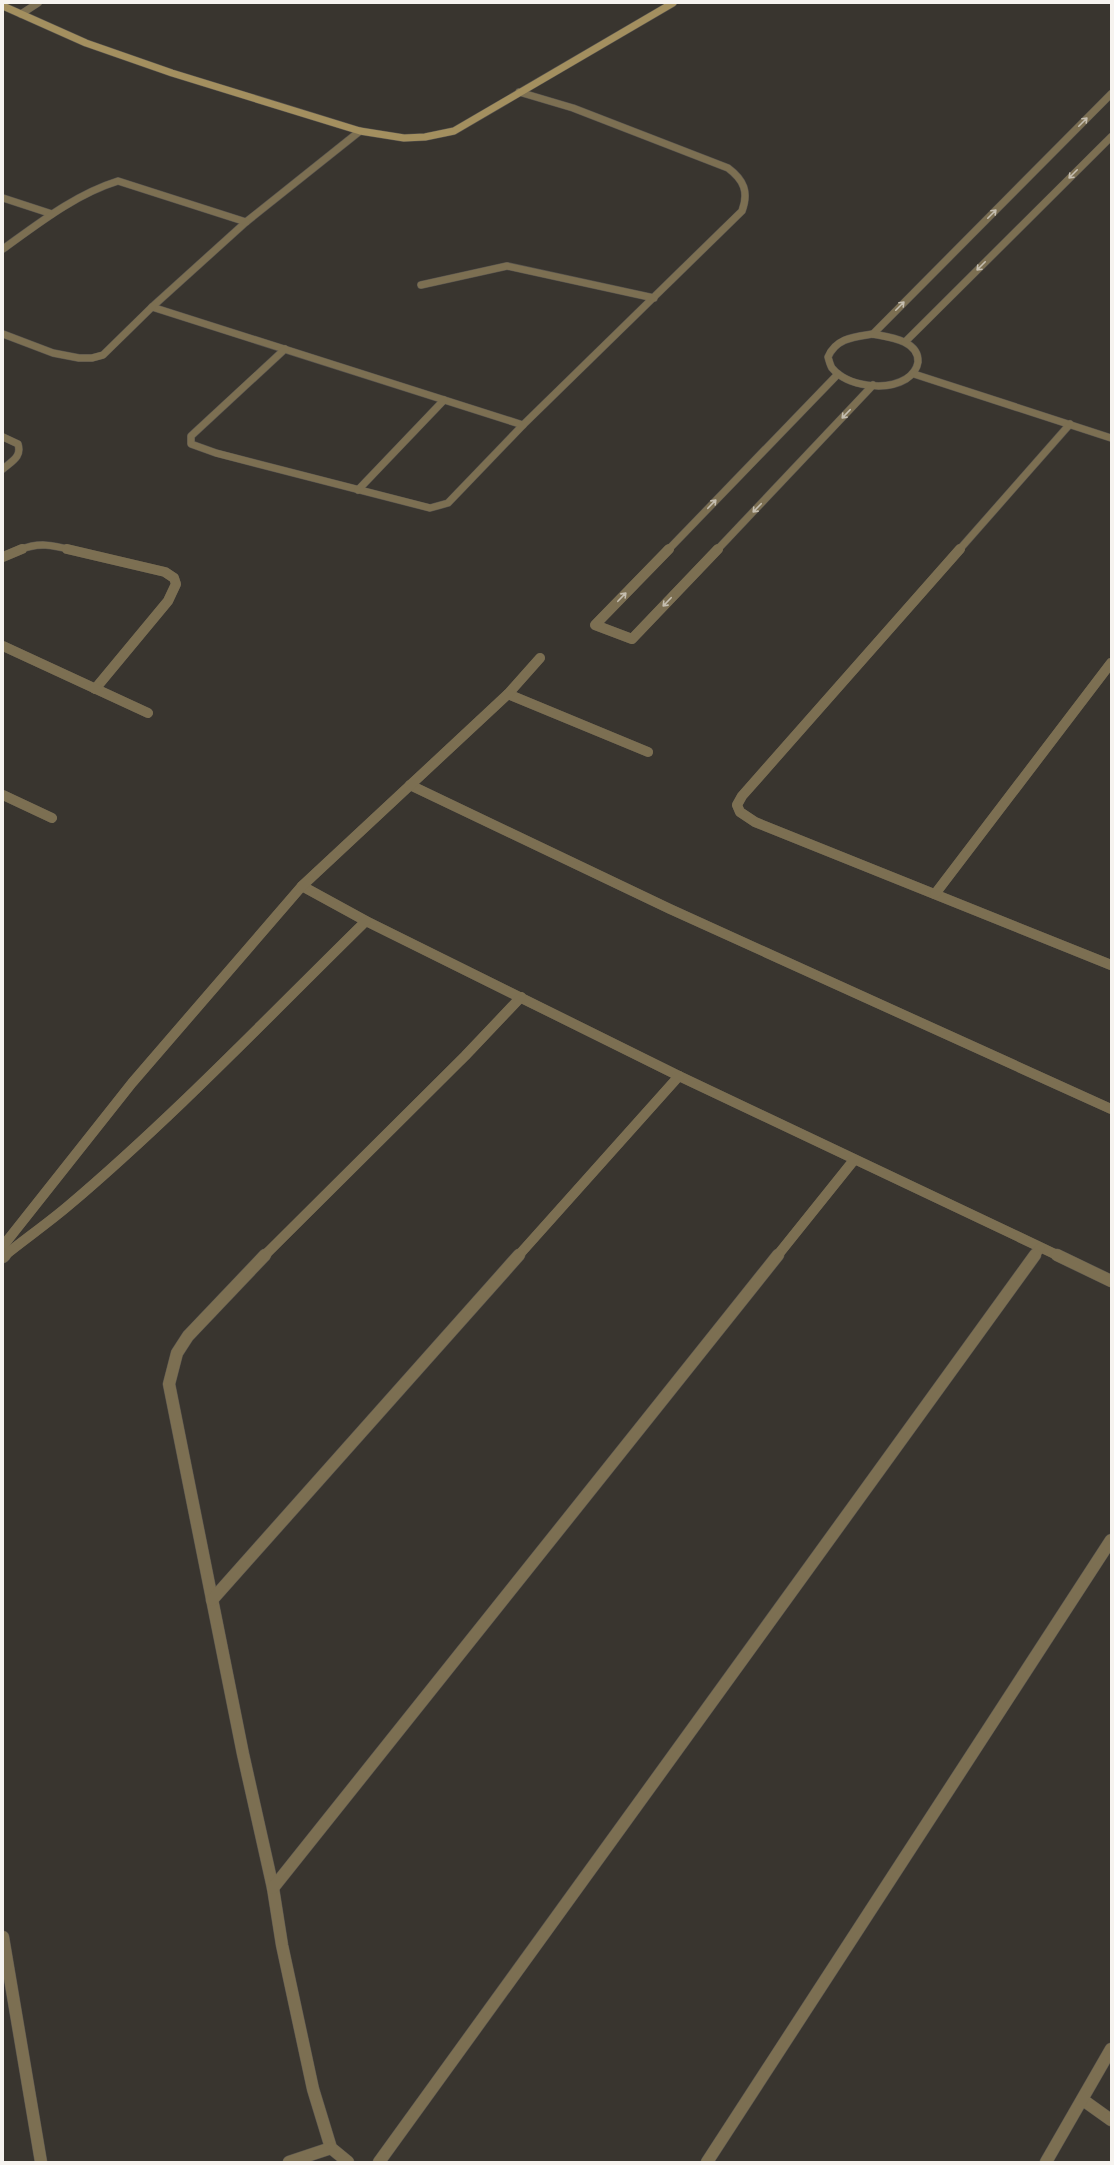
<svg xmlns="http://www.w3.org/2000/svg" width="1114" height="2165" font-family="'Work Sans',sans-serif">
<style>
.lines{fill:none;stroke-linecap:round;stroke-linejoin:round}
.street-far2-casing{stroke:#57534e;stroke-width:8}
.street-far1-casing{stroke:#57534e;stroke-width:10}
.street-casing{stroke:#57534e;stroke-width:13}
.secondary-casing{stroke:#57534e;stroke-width:8}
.street-far2{stroke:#7c6f52;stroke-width:7}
.street-far1{stroke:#7c6f52;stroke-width:10}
.street{stroke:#7c6f52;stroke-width:12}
.secondary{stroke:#a38f5f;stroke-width:7}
.oneway{stroke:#c5beb0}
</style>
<rect width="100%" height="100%" fill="#39352f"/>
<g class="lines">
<defs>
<g id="street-far2">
<path d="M21,14L38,3"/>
<path d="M360,131L246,222L152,307L523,425L742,211C749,192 744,180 728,168L573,108L519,92"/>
<path d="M3,198L52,214"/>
<path d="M3,249C39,223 76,194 118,181L246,222"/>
<path d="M421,285L507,266L654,298"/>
<path d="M3,334L53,353L79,358H92L103,355L152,307"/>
<path d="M873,334L1111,94"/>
<path d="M873,334C888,337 919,340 918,362C917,369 912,375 906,379C886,391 848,387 832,368C830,365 829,360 828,357C836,338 854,337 873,334Z"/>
<path d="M905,342L1111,137"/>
<path d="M285,349L191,436V444L216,453L430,508L448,503L523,425"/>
<path d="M914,374L1111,438"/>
<path d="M3,437L18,444C22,457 12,461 3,469"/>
<path d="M358,490L444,400"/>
<path d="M20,550C38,542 53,545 71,550"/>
<path d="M668,550L838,374"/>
<path d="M717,550L873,385"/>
<path d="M959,550L1070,424"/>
</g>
<g id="street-far1">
<path d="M67,549L165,572L174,578L176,584L168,601L95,689"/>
<path d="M669,549L595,625L632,639L718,549"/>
<path d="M960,549L742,796L737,805L740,812L755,822L1111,965"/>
<path d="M3,557L22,549"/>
<path d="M3,646L148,713"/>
<path d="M508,694L648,752"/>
<path d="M410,785L670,909L1111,1109"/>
<path d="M3,795L52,818"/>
<path d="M302,886L366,921L679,1076L1059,1256"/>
<path d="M935,894L1111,663"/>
<path d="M3,1246L132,1083L302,886L508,694L540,658"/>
<path d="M4,1256C25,1239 48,1223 68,1206C173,1117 268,1017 366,921"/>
<path d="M264,1256L465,1056L521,997"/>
<path d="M518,1256L679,1076"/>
<path d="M777,1256L854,1160"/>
<path d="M1034,1256L1040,1248"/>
</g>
<g id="street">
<path d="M265,1255L188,1336L177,1353L169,1384L243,1754L273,1888L282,1945L313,2089L331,2148L348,2162"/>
<path d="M1057,1255L1111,1281"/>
<path d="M3,1257L5,1255"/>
<path d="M212,1600L519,1255"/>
<path d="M273,1888L778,1255"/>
<path d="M3,1937L41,2162"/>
<path d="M1083,2100L1111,2120"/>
<path d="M289,2162L331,2148"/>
<path d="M379,2162L1035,1255"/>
<path d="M707,2162L1111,1540"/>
<path d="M1046,2162L1111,2049"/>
</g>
<path id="secondary" d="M3,6L86,43L172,73L360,131L404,138L425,137L454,131L673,3"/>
</defs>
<use href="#street-far2" class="street-far2-casing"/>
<use href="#street-far1" class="street-far1-casing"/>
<use href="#street" class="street-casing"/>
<use href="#secondary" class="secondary-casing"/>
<use href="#street-far2" class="street-far2"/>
<use href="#street-far1" class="street-far1"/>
<use href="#street" class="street"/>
<use href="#secondary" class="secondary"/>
</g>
<defs><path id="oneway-shaft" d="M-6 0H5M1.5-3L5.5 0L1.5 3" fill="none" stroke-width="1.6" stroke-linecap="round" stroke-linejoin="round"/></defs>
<g class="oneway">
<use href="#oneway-shaft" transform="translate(1083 122) rotate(-45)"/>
<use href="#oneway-shaft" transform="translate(1073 174) rotate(135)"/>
<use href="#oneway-shaft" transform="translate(992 214) rotate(-45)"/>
<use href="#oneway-shaft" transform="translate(981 266) rotate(135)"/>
<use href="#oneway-shaft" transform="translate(900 306) rotate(-45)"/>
<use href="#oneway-shaft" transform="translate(846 414) rotate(134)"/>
<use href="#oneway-shaft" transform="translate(712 504) rotate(-46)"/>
<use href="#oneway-shaft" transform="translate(757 508) rotate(134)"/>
<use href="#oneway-shaft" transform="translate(622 597) rotate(-46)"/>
<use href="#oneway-shaft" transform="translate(667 602) rotate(134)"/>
</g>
<rect width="1114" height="2165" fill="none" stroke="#f6f3ef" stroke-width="8"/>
</svg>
